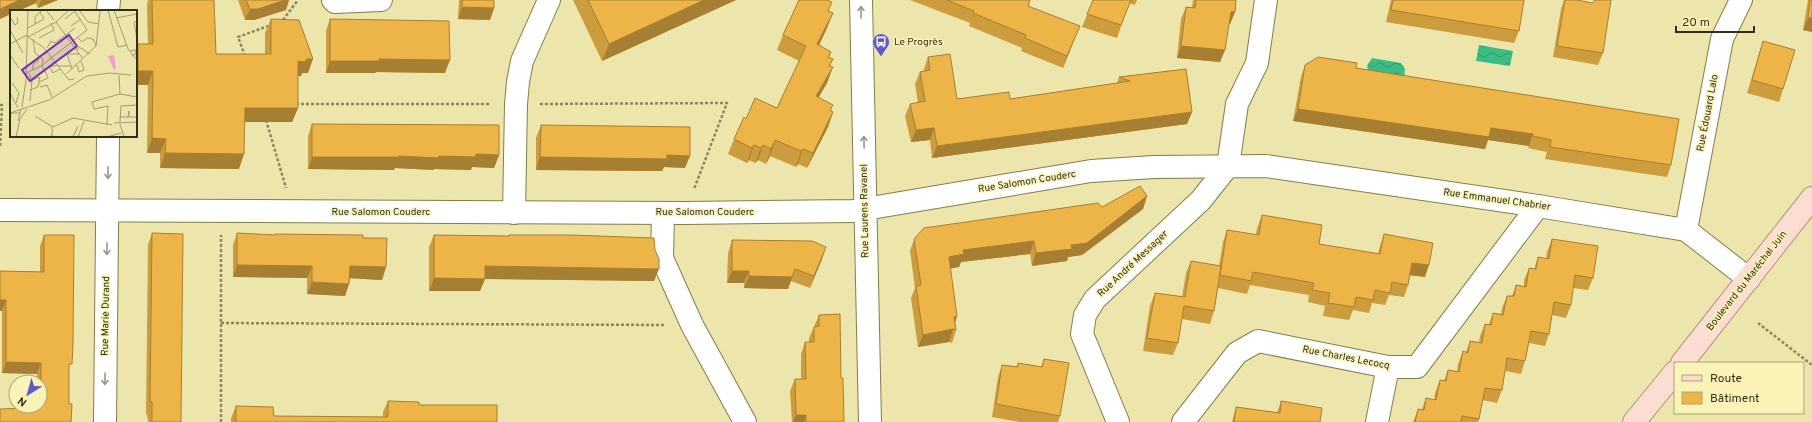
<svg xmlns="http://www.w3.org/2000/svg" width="1812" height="422" font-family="Overpass,sans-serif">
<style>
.water{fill:url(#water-waves)}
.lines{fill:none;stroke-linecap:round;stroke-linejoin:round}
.street-casing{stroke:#857d47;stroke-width:24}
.primary-casing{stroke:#b3927d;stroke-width:24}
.path{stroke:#8c875f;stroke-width:2.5;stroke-dasharray:3 2;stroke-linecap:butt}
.street{stroke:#fff;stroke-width:22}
.primary{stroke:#fbddd2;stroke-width:22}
.wall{fill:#cc9c3d}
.shaded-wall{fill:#a67f32}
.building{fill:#edb547;stroke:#a67f32}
.oneway{stroke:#98978c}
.labels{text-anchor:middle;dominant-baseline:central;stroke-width:3;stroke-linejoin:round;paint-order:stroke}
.poi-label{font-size:10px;fill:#322f18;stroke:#faf3b8;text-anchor:start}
.street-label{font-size:10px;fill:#322f18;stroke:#faf3b8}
.inset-road{fill:none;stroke:#a29d71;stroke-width:1}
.view{fill:#7b2cbf;fill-opacity:0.15;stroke:#7b2cbf;stroke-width:2}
.inset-edge{fill:none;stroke:#322f18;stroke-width:2}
</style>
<defs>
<pattern id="water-waves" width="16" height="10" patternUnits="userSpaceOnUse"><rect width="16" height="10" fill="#39bd87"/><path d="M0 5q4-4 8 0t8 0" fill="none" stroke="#319a6d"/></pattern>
</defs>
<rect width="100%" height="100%" fill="#ede6ac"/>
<g class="water">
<path d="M1479,45L1513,51L1510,66L1476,61Z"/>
<path d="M1372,58L1401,63L1405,69L1404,79L1369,72C1365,64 1369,64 1372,58Z"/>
</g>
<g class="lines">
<defs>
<g id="street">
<path d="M333,0L335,2L381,0"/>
<path d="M861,0L870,422"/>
<path d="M108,11L109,0"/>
<path d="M1228,166L1237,104L1257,63L1266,0"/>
<path d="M0,210L685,213L853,211L1091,171L1154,167L1266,166L1538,206L1686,230L1749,279"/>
<path d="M514,213L516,104L518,82L522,61L549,0"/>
<path d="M663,213L662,258L692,325L745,422"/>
<path d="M1686,230L1722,39L1741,0"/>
<path d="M105,422L108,136"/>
<path d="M1118,422L1082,334L1085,315L1095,299L1201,200L1228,166"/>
<path d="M1183,422L1237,353L1258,341L1388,367H1417L1538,206"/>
<path d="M1377,422L1388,367"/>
</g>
<g id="primary">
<path d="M1682,363L1812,198"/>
<path d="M1634,422L1675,372"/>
</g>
</defs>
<use href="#street" class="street-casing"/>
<use href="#primary" class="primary-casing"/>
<g class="path">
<path d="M283,20L298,0"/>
<path d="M245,56L238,37L271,25"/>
<path d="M296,104H491"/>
<path d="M540,104L727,103L694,189"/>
<path d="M0,105H2L0,148"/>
<path d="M266,120L286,188"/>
<path d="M221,323L665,325"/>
<path d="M1758,323L1812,365"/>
<path d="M221,422V235"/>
</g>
<use href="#street" class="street"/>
<use href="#primary" class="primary"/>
</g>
<g class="wall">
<path d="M0,0H58L38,8L36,3L18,11H11Z"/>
<path d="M148,0H214L216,54H265V33L271,19L308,73H302L301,76H298V108L292,122H244L239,169L160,168V153H147L148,85H136V50L138,44H148L147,4Z"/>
<path d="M238,0H289L286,10L254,20H245Z"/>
<path d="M459,0H501H494V8L490,20L458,19Z"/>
<path d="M573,0H736L602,61Z"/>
<path d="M799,0H828L829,11L827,28L819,45L831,52L829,57L833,59L830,66L827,83L818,98L831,110L833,112L828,127L807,168L798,164L796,167L770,156L766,164L758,160L755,163L749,160L747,163L728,154L734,139L746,119L777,108L799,61L777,50L783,35Z"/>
<path d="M910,0H1030L1028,6L1075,38L1063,68L1021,51L1022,48L969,26L970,23Z"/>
<path d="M1093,0H1137L1135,5L1129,3L1117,38L1082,27Z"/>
<path d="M1193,0H1236L1235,12L1230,24H1229L1225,50L1220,62L1177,58L1181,19L1186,7H1192Z"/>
<path d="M1391,0H1524L1519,31L1514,43L1386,22Z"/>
<path d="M1564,0H1577L1592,3L1603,53L1598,65L1553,57L1561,9Z"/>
<path d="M1808,0H1812V32L1803,30Z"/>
<path d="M330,19L445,73L376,72L375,73H326V31Z"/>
<path d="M1763,41L1783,89L1779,102L1747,93Z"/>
<path d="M928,57L957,99H1010L1117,83L1119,77L1186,69L1192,112L1187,124L932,158L930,140L911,142L905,116L910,104L918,103L915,84L920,72L924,71V69Z"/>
<path d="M1305,65L1356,68L1671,165L1667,177L1545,159L1547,152L1528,148L1529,146L1488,140L1485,149L1293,121L1301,77Z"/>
<path d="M312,124L499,155L494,168L472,167L471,170L434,169V170L395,168L394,170L308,169V136Z"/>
<path d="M541,125L685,168L664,167L662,171L536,170V138Z"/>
<path d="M1147,196L1143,209L1082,255L1068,257L1067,261L1032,266L1030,254L961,262L959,267L950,268L957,316L955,323L956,330L952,343L949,342L918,347L911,298L915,288L910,251L914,239L1102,207Z"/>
<path d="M1262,215L1319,244L1378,254L1380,246L1384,234L1425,277L1410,275L1408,285L1404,297L1389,295L1385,305L1372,303L1369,313L1353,310L1349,320L1323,316L1325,306L1308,302L1309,295L1250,285L1247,294L1218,288L1214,311L1210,324L1182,319L1178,343L1173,355L1143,351L1150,306L1155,293L1182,297L1186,273L1191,261L1219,266L1223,242L1227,230L1256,235L1257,228Z"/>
<path d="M152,233L181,422H148L147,415L146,414L148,245Z"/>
<path d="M237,233L274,235L363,238L386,267L382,280L350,278L349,284L345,296L307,294V278L233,277V245Z"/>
<path d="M44,235L69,370V404L25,408L26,406H40V382H37V374L2,373V311H0V271L40,272V246Z"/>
<path d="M434,235L508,236L509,235L654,281L485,279L480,291H429V247Z"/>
<path d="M1552,239L1593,278L1588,290L1573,288L1571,305L1566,318L1552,315L1549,334L1545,346L1529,343L1525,361L1521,374L1505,371L1502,390L1497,403L1482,400L1479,419L1478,422H1413L1418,409H1422L1426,398L1434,400L1435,393L1440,380L1444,381L1448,370L1457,371L1458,364L1463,351L1466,352L1470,341L1479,343L1480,336L1485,324H1489L1493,313L1501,314L1502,308L1507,296H1512L1516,285L1524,286V280L1529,268L1534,269L1538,257L1546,259L1547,252Z"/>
<path d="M732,240L822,259L810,288L791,281L788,289L744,288V283H727L728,253Z"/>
<path d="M819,315L841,378L844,422H792L790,391L795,379H801V354L805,342H809V338Z"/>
<path d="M1044,359L1060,416L1058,422H1020L992,417L998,377L1002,365L1016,367L1018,363L1041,367Z"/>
<path d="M388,401L419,405L497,422H231V418L236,406L274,416L383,417V412Z"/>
<path d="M1281,401L1320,422H1232L1236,407L1277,413Z"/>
</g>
<g class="shaded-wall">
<path d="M20,0H37L36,3L18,11H11V14L0,19V9Z"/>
<path d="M41,0H58L38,8Z"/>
<path d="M285,0H289L286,10L254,20H245L250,9Z"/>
<path d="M704,0H736L602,61L609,44Z"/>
<path d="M462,7L494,8L490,20L458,19Z"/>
<path d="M1231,12H1235L1230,24H1227Z"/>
<path d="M833,13L827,28L812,60L817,44Z"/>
<path d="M1808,18H1812V32L1803,30Z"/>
<path d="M1080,26L1075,38L1063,68L1067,56Z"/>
<path d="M1181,46L1225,50L1220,62L1177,58Z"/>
<path d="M306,59H313L308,73H302L301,76H292L298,61Z"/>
<path d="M379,59L450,60L445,73L376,72L375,73H326L330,61Z"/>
<path d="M833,67L827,83L810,112L816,96Z"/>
<path d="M138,71H153L148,85H136V76Z"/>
<path d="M245,108H298L292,122H239Z"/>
<path d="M1298,109L1491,128L1533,134L1529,146L1488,140L1485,149L1293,121Z"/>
<path d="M833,112L828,127L807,168L813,153Z"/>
<path d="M1192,112L1187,124L932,158L937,146Z"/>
<path d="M934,128L930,140L911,142L916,130Z"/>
<path d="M152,138L166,139L160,153H147Z"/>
<path d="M775,140L770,156L766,164L771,149Z"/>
<path d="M754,145L749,160L747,163L752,148Z"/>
<path d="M763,145L758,160L755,163L761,148Z"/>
<path d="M803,149L798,164L796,167L801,151Z"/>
<path d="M165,153L244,154L239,169L160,168Z"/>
<path d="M476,154L499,155L494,168L472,167L471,170L434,169V170L395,168L394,170L308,169L312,157L399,156H439Z"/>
<path d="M667,155L690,156L685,168L664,167L662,171L536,170L540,157Z"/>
<path d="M1147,196L1143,209L1082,255L1068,257L1067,261L1032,266L1036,253L1071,245Z"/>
<path d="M1034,241L1030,254L961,262L959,267L944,270L949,257L963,250Z"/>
<path d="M826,247L822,259L810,288L814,276Z"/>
<path d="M1412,263L1429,265L1425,277L1408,275Z"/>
<path d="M237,265L312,266L307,278L233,277Z"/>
<path d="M350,266L386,267L382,280L346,278Z"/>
<path d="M485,266L659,269L654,281L480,279Z"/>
<path d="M795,269L788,289L744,288L749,276Z"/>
<path d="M732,271H749L744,283H727Z"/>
<path d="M434,278L485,279L480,291H429Z"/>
<path d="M312,282L349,284L345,296L307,294Z"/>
<path d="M0,300H6L2,311H0Z"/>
<path d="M957,316L953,329L954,317Z"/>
<path d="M953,329L949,342L918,347L923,335Z"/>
<path d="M6,362L41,363L37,374L2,373Z"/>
<path d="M796,415H806L804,422H793Z"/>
</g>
<g class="building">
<path d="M0,0H20L0,9Z"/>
<path d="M152,0H214L216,54H271V19L299,20L313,59H306V62L298,61V108H245L244,154L165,153L166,139L152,138L153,71H138V44H153Z"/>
<path d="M246,0H285L258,9H250Z"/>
<path d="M462,0H494V8L462,7Z"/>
<path d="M588,0H704L609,44Z"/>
<path d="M799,0H827L832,2L828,11L833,13L817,44L831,52L828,57L833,59L829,66L833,67L816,96L833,105L830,110L833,112L813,153L803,149L801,151L775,140L771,149L763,145L761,148L754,145L752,148L734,139L744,117L746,119L755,98L777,108L806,46L783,35Z"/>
<path d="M947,0H1030L1028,6L1080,26L1067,56L1025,38L1026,35L973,13L974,11Z"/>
<path d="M1093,0H1131L1121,25L1087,14Z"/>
<path d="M1196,0H1236L1235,12H1231L1225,50L1181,46L1186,7L1195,8Z"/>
<path d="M1393,0H1524L1519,31L1391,10Z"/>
<path d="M1565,0H1577L1592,3L1595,0H1611L1603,53L1557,46Z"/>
<path d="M1810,0H1812V18H1808Z"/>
<path d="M330,19L449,21L450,60L379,59V61H330Z"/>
<path d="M1763,41L1795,50L1783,89L1752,80Z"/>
<path d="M950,54L957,99L1009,92L1010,99L1130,81L1119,77L1186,69L1192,112L937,146L934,128L916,130L910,104L925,101L920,72L930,70L928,57Z"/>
<path d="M1318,57L1357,63L1356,68L1679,119L1671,165L1550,147L1551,140L1533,136V134L1491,128L1489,137L1298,109L1305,65Z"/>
<path d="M312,124L499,125V155L476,154L475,157L439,156L438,158L399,156V157H312Z"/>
<path d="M541,125L690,127V156L667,155V159L540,157Z"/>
<path d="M1140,186L1147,196L1087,243L1071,245L1072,249L1036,253L1034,241L963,250L964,254L949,257L957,316L954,317L956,330L953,329L923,335L916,286L921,285L914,239L924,228L1098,203L1102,207Z"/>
<path d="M1262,215L1322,225L1319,244L1350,249L1380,254L1384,234L1433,243L1429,265L1412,263L1408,285L1392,282L1390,293L1375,290L1373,300L1356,297L1354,307L1328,303L1330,293L1312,290L1314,283L1253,272L1251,281L1220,275L1227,230L1259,235Z"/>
<path d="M152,233L183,234L181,422H152V402L150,401Z"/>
<path d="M237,233L275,235V234L363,235V238H387L386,267L350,266L349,284L312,282V266L237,265Z"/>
<path d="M44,235H74L73,345L72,364H69V404H72L71,422H0V409L27,408V406H40V403H41V363L6,362V300H0V271L44,272Z"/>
<path d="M434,235L509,236V235H572L654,238L655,250L659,259V269L485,266V279L434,278Z"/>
<path d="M1552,239L1598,246L1593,278L1575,275L1571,305L1554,302L1549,334L1531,331L1525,361L1507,358L1502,390L1485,388L1479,419L1462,416L1461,422H1415L1418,409L1424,410L1426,398L1436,400L1440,380L1446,381L1448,370L1459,372L1463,351L1468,353L1470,341L1482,343L1485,324L1491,325L1493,313L1503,315L1507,296H1514L1516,285L1526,287L1529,268L1536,269L1538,257L1549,259Z"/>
<path d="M732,240L812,241L826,247L814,276L795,269L792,277L749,276V271H732Z"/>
<path d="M1191,261L1221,266L1214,311L1184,306L1178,343L1147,338L1155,293L1185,297Z"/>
<path d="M840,314L841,378H843L844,422H806V415H796L795,379H806L805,342H814V327L819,326V315Z"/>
<path d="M1044,359L1069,363L1060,416L996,404L1002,365L1018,367V363L1042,367Z"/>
<path d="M388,401L419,402V405H497V422H236V406L273,407L274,416L388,417Z"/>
<path d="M1281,401L1322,408L1320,422H1234L1236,407L1280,413Z"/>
</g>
<defs><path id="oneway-shaft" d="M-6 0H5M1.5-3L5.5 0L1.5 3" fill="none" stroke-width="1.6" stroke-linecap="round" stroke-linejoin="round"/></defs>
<g class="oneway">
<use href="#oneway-shaft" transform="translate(861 12) rotate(-91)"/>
<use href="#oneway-shaft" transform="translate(864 142) rotate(-91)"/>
<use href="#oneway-shaft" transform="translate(108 173) rotate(90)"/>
<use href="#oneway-shaft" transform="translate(107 249) rotate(91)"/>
<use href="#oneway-shaft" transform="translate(105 379) rotate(91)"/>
</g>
<defs>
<symbol id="bus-pin" viewBox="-11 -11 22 30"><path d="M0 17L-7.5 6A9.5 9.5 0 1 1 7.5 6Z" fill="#6059d1" stroke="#faf3b8"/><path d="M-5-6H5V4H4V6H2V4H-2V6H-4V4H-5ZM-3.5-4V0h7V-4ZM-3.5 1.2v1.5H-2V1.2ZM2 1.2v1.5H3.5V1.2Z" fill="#fff"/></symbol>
</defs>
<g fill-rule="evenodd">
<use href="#bus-pin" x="871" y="32" width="20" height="27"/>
</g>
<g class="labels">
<g class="poi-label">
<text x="894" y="42">Le Progrès</text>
</g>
<g class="street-label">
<text transform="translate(1708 113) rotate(-79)">Rue Édouard Lalo</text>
<text transform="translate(1027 182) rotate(-9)">Rue Salomon Couderc</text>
<text transform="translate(1497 200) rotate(8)">Rue Emmanuel Chabrier</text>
<text transform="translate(865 211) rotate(-91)">Rue Laurens Ravanel</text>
<text x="381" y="212">Rue Salomon Couderc</text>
<text x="705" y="212">Rue Salomon Couderc</text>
<text transform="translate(1133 264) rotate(-43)">Rue André Messager</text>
<text transform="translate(1747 281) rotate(-52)">Boulevard du Maréchal Juin</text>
<text transform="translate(106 316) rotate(-89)">Rue Marie Durand</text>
<text transform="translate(1346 358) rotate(11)">Rue Charles Lecocq</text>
</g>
</g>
<g transform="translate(10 10)">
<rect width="127" height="127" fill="#ede6ac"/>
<path d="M104,45L106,58L104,60L98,46Z" fill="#f69ad5"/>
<path class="inset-road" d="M36,0L44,10M69,0L78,12L89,14M98,0L108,37L117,35M104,0L118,39L127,50M0,7L5,15L8,13L7,7M106,8L127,4M55,9L65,1M127,11L124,12L127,29M46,12L73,49M25,14V7L32,0M61,16L71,9M18,18L34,9L30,2M0,20L13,43M18,27L33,37L59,70L64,69M18,27L46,12L59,0M67,27L72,32L77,28L83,29L86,36M29,28L44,20L41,13M23,29L25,43L33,49L32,55M0,34L17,25M37,38L41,31L45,33L65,18M67,40L69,37L80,44M120,41L125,40L126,44L122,46M0,45L9,58M47,55L40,57L43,63L50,59M67,55L69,62L74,60L71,51M48,56H61M62,59L57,44H69M23,60V54L28,51L29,46M16,63L31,56L77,20L64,0M19,63L22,70L20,91M57,63L86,36L90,1M109,65L110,84L127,87M29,72L38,68L32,55M2,73L9,83L6,93M30,77L37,75L42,87M20,80L28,77L30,67L22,70M0,83L8,98M12,97L16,70L18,0M0,103L39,90L77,66L100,63L121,65M25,106L43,117L63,108L102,115M109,107H127M118,107L119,101V107M8,111L11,99M110,112L111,96L127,95M0,113L1,103H10M104,113L127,112M110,114L114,127M97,115L98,96L84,99L82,92L110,84M41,117L43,121L41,125L45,127M6,127L10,109L17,99M63,127L68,116M68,127L74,111M97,127L111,123"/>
<path class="view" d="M59,25L67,36L20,71L12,60Z"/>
<rect width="127" height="127" class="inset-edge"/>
</g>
<rect x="1674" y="362" width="130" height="52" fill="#faf3b8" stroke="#aaa578"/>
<rect x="1682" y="375" width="20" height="6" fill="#fbddd2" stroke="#aaa578"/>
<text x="1710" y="382" font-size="12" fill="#322f18">Route</text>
<rect x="1682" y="392" width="20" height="12" fill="#edb547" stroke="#aaa578"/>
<text x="1710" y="402" font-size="12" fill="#322f18">Bâtiment</text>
<g transform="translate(28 394) rotate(217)"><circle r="19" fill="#faf3b8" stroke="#aaa578"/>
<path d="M0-3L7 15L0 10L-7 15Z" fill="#6059d1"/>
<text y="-6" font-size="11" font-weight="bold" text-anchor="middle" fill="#322f18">N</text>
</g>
<path d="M1676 26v6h78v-6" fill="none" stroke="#322f18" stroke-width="2"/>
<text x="1682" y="26" font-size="12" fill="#322f18" stroke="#faf3b8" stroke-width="3" paint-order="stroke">20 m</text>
</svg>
